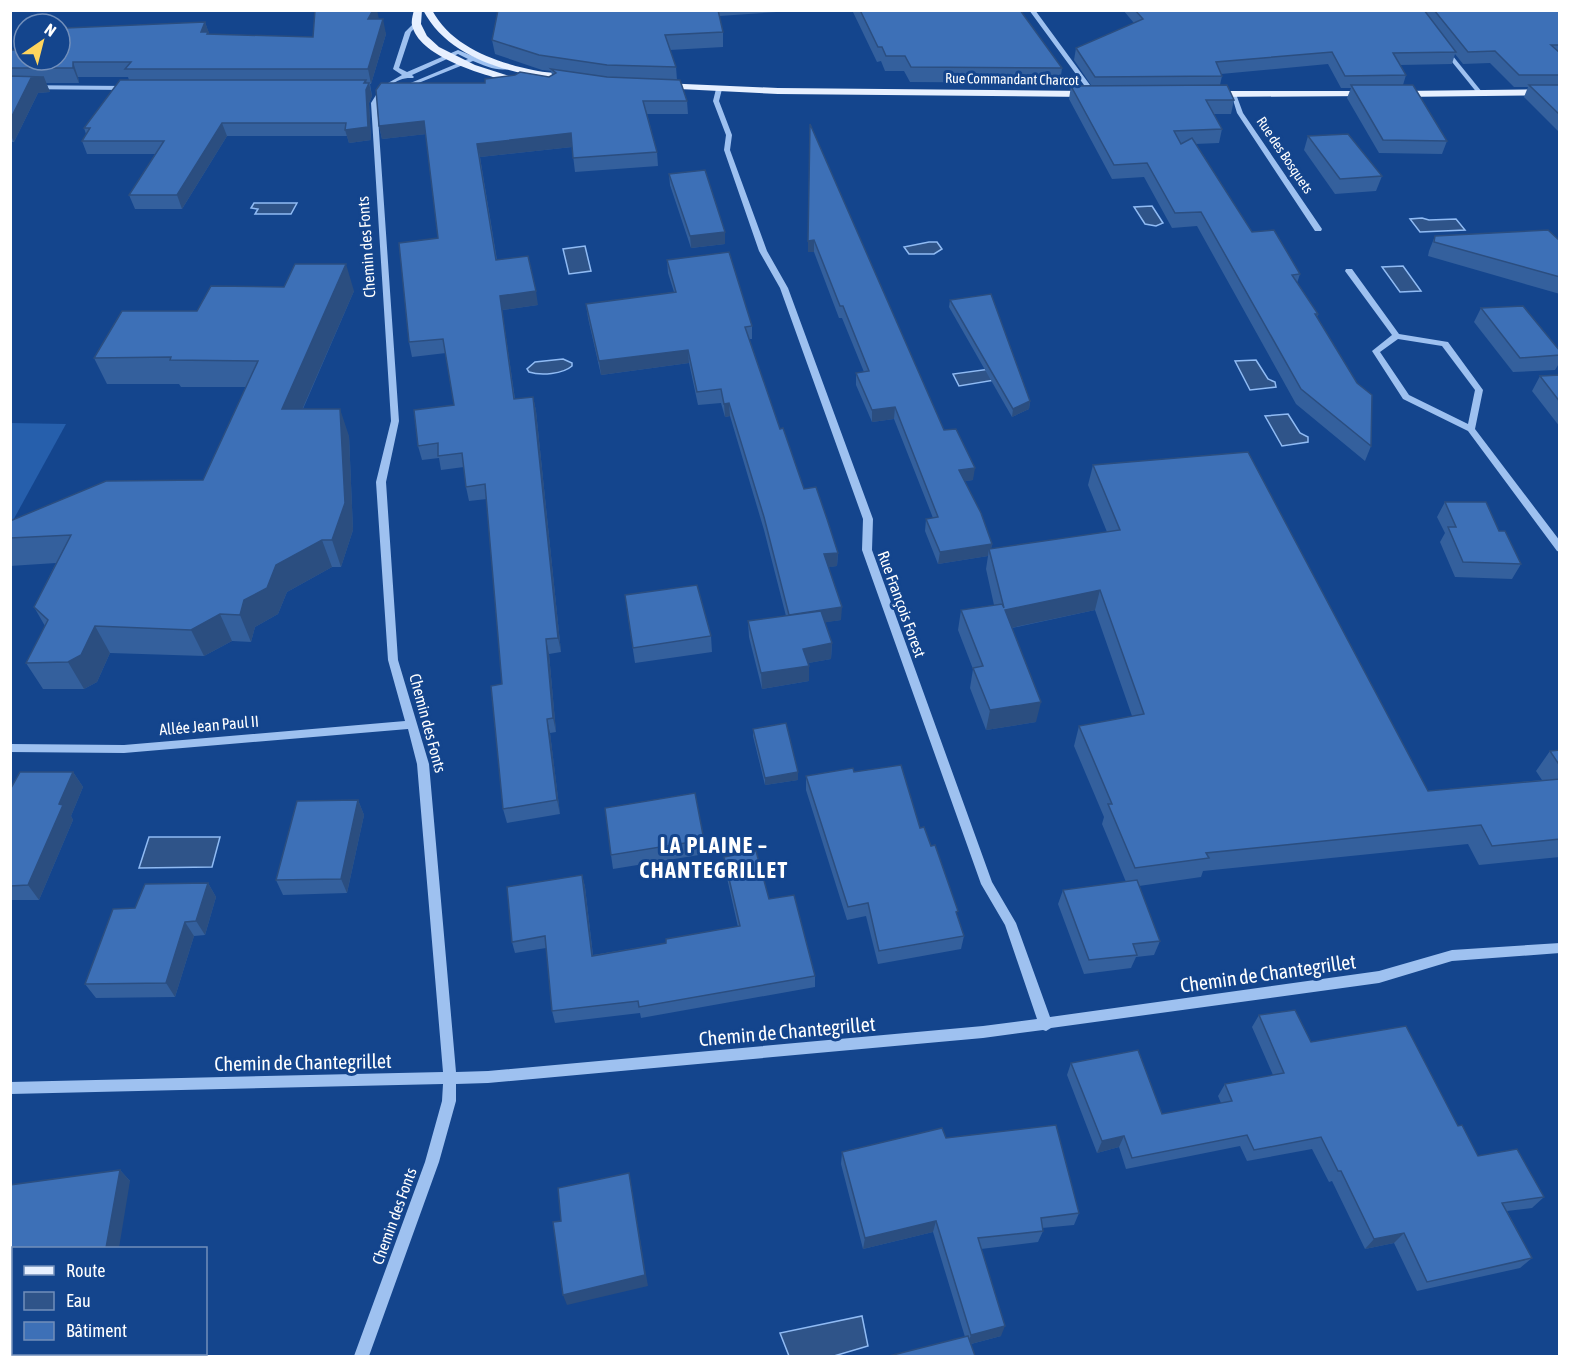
<svg xmlns="http://www.w3.org/2000/svg" width="1570" height="1367" font-family="'Asap Condensed',sans-serif">
<style>
.green{fill:#265fac}
.water{fill:#2f5489;stroke:#90bbf4;stroke-width:1.5}
.lines{fill:none;stroke-linecap:round;stroke-linejoin:round}
.minor{fill:#9ec1f0;fill-rule:evenodd}
.major{fill:#e7f0ff;fill-rule:evenodd}
.wall{fill:#34609d}
.shaded-wall{fill:#2b4e80}
.building{fill:#3d70b7;stroke:#2b4e80;stroke-width:1.5}
.labels{text-anchor:middle;dominant-baseline:central;stroke-width:6;stroke-linejoin:round;paint-order:stroke}
.far-street-label{font-size:14px;fill:#fff;stroke:#14458d}
.street-label{font-size:16px;fill:#fff;stroke:#14458d}
.near-street-label{font-size:20px;fill:#fff;stroke:#14458d}
.district-label{font-size:22px;font-weight:bold;letter-spacing:1.5px;fill:#fff;stroke:#14458d}
</style>
<rect width="100%" height="100%" fill="#14458d"/>
<path class="green" d="M11,423L66,424L11,524Z"/>
<g class="water">
<path d="M254,203H297L291,214H255L258,209L251,208Z"/>
<path d="M1152,206L1163,223L1156,226L1145,224L1134,207Z"/>
<path d="M1422,218L1429,220L1456,219L1465,230L1420,232L1410,219Z"/>
<path d="M929,242H937L942,249L934,254H909L904,247Z"/>
<path d="M585,246L591,271L569,274L563,249Z"/>
<path d="M1403,266L1421,291L1400,292L1382,267Z"/>
<path d="M563,359L572,363V366C563,374 541,376 529,372L527,369L535,362Z"/>
<path d="M1256,360L1268,379L1275,382L1276,387L1250,390L1235,361Z"/>
<path d="M990,369L995,380L959,386L953,374Z"/>
<path d="M1288,414L1300,433L1308,437V442L1282,446L1265,416Z"/>
<path d="M149,837H220L212,867L139,868Z"/>
<path d="M862,1316L868,1346L834,1356H789L780,1333Z"/>
</g>
<g class="lines">
<g class="minor">
<path d="M1029,10H1035L1090,85L1092,95H1088L1084,85Z"/>
<path d="M415,22L418,24L411,32L399,68L407,72L458,50L494,65H512L515,67C501,73 487,67 473,61L406,88L401,87L468,59L458,54L412,75L414,77L413,78C395,77 386,88 377,103L399,421L386,482L398,660L429,764L456,1072L488,1071L983,1026L1037,1019L1005,925L981,884L862,550L863,519L780,288L759,251L724,150L726,135L713,101L716,89L719,87L722,89L719,101L732,135L730,150L767,251L788,288L873,519L872,550L992,882L1016,923L1050,1017L1379,971L1452,950L1560,943V953L1452,961L1379,983L1051,1028L1046,1031L1043,1030L983,1038L488,1083L456,1084V1101L439,1162L369,1356H354L425,1162L442,1101L443,1084L10,1094V1082L443,1072L417,764L408,729L124,753L10,752V744L124,745L405,721L388,660L376,482L391,421L371,103L381,87L402,75L393,69L405,32Z"/>
<path d="M1444,50H1448L1482,92V94H1478L1444,52Z"/>
<path d="M10,85L127,86L130,88L127,90L10,89Z"/>
<path d="M1231,93L1236,94L1243,113L1322,229L1321,231H1315L1237,113Z"/>
<path d="M1346,269H1352L1399,334L1448,342L1483,390L1475,429L1560,541V552L1557,551L1468,431L1403,399L1372,351L1392,335L1345,271ZM1398,339L1442,346L1475,390L1468,424L1409,395L1380,352Z"/>
</g>
<g class="major">
<path d="M414,10H422L421,24L427,36L439,47L475,65L525,81L520,84C491,77 419,59 412,25C411,21 413,14 414,10Z"/>
<path d="M423,10H432C452,48 498,63 538,71C549,73 565,73 574,79L569,82C516,74 450,62 423,10Z"/>
<path d="M662,83L778,88L1088,91L1093,94L1088,97L778,94L659,88V84Z"/>
<path d="M1560,89V95L1400,97L1395,94L1400,91Z"/>
<path d="M1367,91L1372,94L1370,96L1211,97L1206,94L1211,91Z"/>
</g>
</g>
<g class="wall">
<path d="M498,10H806L719,16L723,32V47L670,50L676,67L677,80L687,101L688,114H647L657,152L658,166L575,172L572,147L480,157L497,260L538,305L502,310L515,399L533,397L536,411L561,652L549,654L556,732L550,733L560,814L507,823L503,809L502,684L487,499L469,501L466,487L464,467L441,470L439,458L422,460L418,446L454,405L446,353L412,357L409,342L438,238L426,134L382,139L379,126L485,83L549,77L552,75L551,71L542,70L495,54L492,40Z"/>
<path d="M852,10H1020L1062,68L1060,83L910,82L904,71H885L881,61L877,62Z"/>
<path d="M1123,10H1560V133L1524,97L1528,87H1514L1490,63L1463,64L1455,54L1452,64L1400,65L1406,75L1403,85L1447,141L1442,154L1379,153L1347,98L1351,88H1341L1328,64L1221,74L1222,76L1220,85L1234,100L1231,114H1214L1222,129L1219,143L1195,144L1252,232L1300,274L1297,283L1318,314L1317,317L1371,446L1365,461L1296,404L1197,226L1172,228L1144,177L1112,179L1069,99L1071,86L1091,85L1074,60L1076,48L1134,23Z"/>
<path d="M379,19L386,34L371,84H370L372,96L369,103L371,140L349,143L347,136H227L182,209H135L129,195L156,154H87L82,141L86,134L84,128L129,80L128,77H78L79,83H46L50,92L38,93L14,142H10V50L24,60L205,22L209,34L313,37Z"/>
<path d="M810,124L944,430L973,480L965,481L992,544L991,549L1107,532L1088,485L1093,465L1428,791L1542,780L1536,771L1550,751L1560,750V857L1479,865L1468,844L1203,871L1201,877L1139,886L1160,941L1154,955L1136,957L1131,968L1084,974L1058,904L1063,890L1126,882L1102,824L1104,817L1074,746L1079,726L1132,716L1095,610L1012,628L1036,722L986,730L970,688L973,669L958,630L961,610L994,605L986,569L988,556L938,564L925,531L926,519L933,518L894,419L872,422L856,385V373L864,372L842,318H839L814,252H808Z"/>
<path d="M1308,136L1382,176L1376,191L1335,194L1304,150Z"/>
<path d="M669,174L725,232V244L691,248L670,185Z"/>
<path d="M1435,236L1560,241V294L1428,256L1429,251Z"/>
<path d="M667,260L752,326V339H749L780,429L804,489L838,553L837,566L828,567L841,620L825,622L832,643L831,659L808,663L809,681L762,689L749,637L748,621L786,616L764,530L730,416L725,417L721,403L698,405L689,363L601,375L588,318L586,304L674,292L668,273Z"/>
<path d="M354,291L303,409L349,436L353,530L341,567H332L287,592L278,614L255,627L251,642L232,641L204,656L110,653L97,682L84,689H43L26,663L45,626L34,607L56,563L10,566V521L203,480L246,387H181L179,384H107L94,358L197,311Z"/>
<path d="M950,300L1030,401L1029,409L1012,417L949,307Z"/>
<path d="M1481,308L1560,351V362L1555,370L1513,372L1474,322Z"/>
<path d="M1560,375V427L1532,391L1540,376Z"/>
<path d="M1445,502L1499,531L1521,564L1512,579L1455,577L1440,542L1445,533L1437,517Z"/>
<path d="M627,610L711,636L712,652L635,663Z"/>
<path d="M753,729L798,780L765,785L753,736Z"/>
<path d="M73,772L83,787L71,816L73,820L39,900H10V790Z"/>
<path d="M854,772L957,917L964,936L961,949L878,964L866,916L847,920L806,790V776Z"/>
<path d="M358,800L364,815L347,893L283,895L276,880Z"/>
<path d="M704,840L705,854L613,869L611,855Z"/>
<path d="M724,857L769,899L815,976V987L641,1018L640,1013L555,1023L552,1011L546,948L515,953L512,942L582,875L585,887L593,955L666,943L738,927L725,869Z"/>
<path d="M208,883L216,897L205,935L194,936L175,997L96,998L85,984L135,908Z"/>
<path d="M1259,1015L1311,1042L1458,1126L1478,1156L1544,1197L1532,1208L1507,1211L1532,1258L1520,1268L1417,1291L1394,1243L1365,1249L1332,1181L1329,1182L1312,1149L1247,1161L1240,1146L1126,1169L1119,1147L1097,1153L1067,1075L1071,1063L1162,1114L1221,1103L1218,1096L1225,1084L1273,1075L1252,1027Z"/>
<path d="M946,1138L1079,1213L1074,1225L1042,1228L1043,1231L1038,1242L981,1249L1001,1336L971,1344L965,1337L933,1232L863,1249L841,1164L842,1152Z"/>
<path d="M120,1170L130,1181L14,1248V1287H10V1185Z"/>
</g>
<g class="shaded-wall">
<path d="M373,10H377L379,19H368Z"/>
<path d="M383,19L386,34L371,84L368,69Z"/>
<path d="M205,22L210,36L201,32Z"/>
<path d="M73,62L78,77L79,83L73,68Z"/>
<path d="M44,77L50,92L38,93L14,142L10,134V120L31,78Z"/>
<path d="M366,80L367,87L369,83L372,96L369,103L371,140L349,143L345,130Z"/>
<path d="M424,121L427,134L382,139L379,126Z"/>
<path d="M222,123L227,136L182,209L177,195Z"/>
<path d="M571,133L572,147L480,157L477,144Z"/>
<path d="M725,232V244L691,248L690,236Z"/>
<path d="M814,240V252H808V241Z"/>
<path d="M346,264L354,291L291,435L282,409Z"/>
<path d="M536,291L538,305L502,310L517,413L500,296Z"/>
<path d="M688,350L689,363L601,375L599,361Z"/>
<path d="M533,397L536,411L561,652L558,638Z"/>
<path d="M1030,401L1029,409L1012,417L1013,409Z"/>
<path d="M729,403L730,416L725,417L724,404Z"/>
<path d="M895,407L894,419L872,422V410Z"/>
<path d="M340,409L349,436L353,530L341,567L332,540Z"/>
<path d="M975,468L973,480L958,482L959,470Z"/>
<path d="M322,540L332,567L287,592L278,614L255,627L251,642L240,615L244,600L276,565Z"/>
<path d="M992,544L990,555L989,549L988,556L938,564L940,552Z"/>
<path d="M838,553L837,566L824,568V554Z"/>
<path d="M1100,590L1095,610L1001,630L1005,610Z"/>
<path d="M842,607L841,620L789,628V615Z"/>
<path d="M220,614L232,641L204,656L191,630Z"/>
<path d="M95,626L110,653L97,682L84,689L68,662Z"/>
<path d="M546,639L549,654L556,732L553,718Z"/>
<path d="M832,643L831,659L803,664V649Z"/>
<path d="M809,666V681L762,689L761,673Z"/>
<path d="M1041,702L1036,722L986,730L990,710Z"/>
<path d="M547,719L550,733L560,814L557,800Z"/>
<path d="M73,772L83,787L71,816L73,820L39,900L28,885L59,804Z"/>
<path d="M798,772V780L765,785V778Z"/>
<path d="M358,800L364,815L347,893L341,879Z"/>
<path d="M582,875L585,887L594,967L592,956Z"/>
<path d="M208,883L216,897L205,935L196,921Z"/>
<path d="M185,922L194,936L175,997L166,983Z"/>
<path d="M1124,1136L1119,1147L1097,1153L1102,1141Z"/>
<path d="M120,1170L130,1181L119,1248H106Z"/>
<path d="M629,1173L648,1286L567,1305L563,1295Z"/>
<path d="M936,1221L933,1232L863,1249L865,1238Z"/>
<path d="M1404,1233L1394,1243L1365,1249L1374,1239Z"/>
<path d="M1005,1326L1001,1336L967,1345L971,1335Z"/>
</g>
<g class="building">
<path d="M315,10H373L368,19H383L368,69H125L131,62H73V68H10V50H24V60H60V38L66,28L205,22L201,32H208L207,34L313,37Z"/>
<path d="M498,10H718L723,32L665,35L676,67L607,65L539,55L492,40Z"/>
<path d="M860,10H1020L1062,68L911,67L905,56H886L882,47H878Z"/>
<path d="M1135,10H1424L1456,52L1393,53L1406,75L1345,76L1332,52L1216,62L1222,76L1095,77L1076,48L1143,19Z"/>
<path d="M1434,10H1560V45H1551L1560,53V75H1519L1495,51L1468,52Z"/>
<path d="M551,69L607,77L680,80L687,101H643L657,152L573,158L571,133L477,144L496,260L528,256L536,291L500,296L514,399L533,397L558,638L546,639L553,718L547,719L557,800L503,809L491,686L502,684L485,484L466,487L462,453L438,456V443L418,446L414,410L454,405L443,339L409,342L399,243L438,238L424,121L379,126L376,90L381,83H485V79L515,75L520,72L549,77L556,73Z"/>
<path d="M10,76L44,77L31,78L10,120Z"/>
<path d="M120,80H366L364,83H369L366,90L368,127L345,130L346,123H222L177,195H129L164,141H82L90,128H84Z"/>
<path d="M1227,85L1234,100H1206L1222,129L1174,131L1181,144L1192,138L1252,232L1274,230L1300,274L1292,275L1318,314H1315L1357,383L1372,395L1371,446L1301,389L1201,212L1175,213L1147,163L1114,165L1071,86Z"/>
<path d="M1351,85H1413L1447,141L1383,140Z"/>
<path d="M1529,85H1560V115Z"/>
<path d="M810,124L944,430L956,429L975,468L959,470L981,513L992,544L940,552L926,519L938,517L895,407L872,410L856,373L869,371L843,306H840L814,240L808,241Z"/>
<path d="M1348,134L1382,176L1340,179L1308,136Z"/>
<path d="M705,170L725,232L690,236L669,174Z"/>
<path d="M1548,230L1560,241V277L1434,242L1435,236Z"/>
<path d="M729,252L752,326L745,327L780,429L783,428L804,489L816,487L827,519L838,553L824,554L842,607L789,615L764,517L729,403L724,404L721,389L697,392L688,350L599,361L586,304L676,292L667,260Z"/>
<path d="M295,264H346L282,409H340L345,503L332,540H322L276,565L267,588L244,600L240,615L220,614L191,630L95,626L81,655L68,662L26,663L48,620L34,607L71,535L10,538V521L106,481L203,480L258,361L170,360L171,357L94,358L122,311H197L211,286L284,287Z"/>
<path d="M991,294L1030,401L1013,409L950,300Z"/>
<path d="M1523,306L1560,351V355L1520,358L1481,308Z"/>
<path d="M1560,375V402L1540,376Z"/>
<path d="M1248,452L1428,791L1560,779V839L1492,846L1481,825L1206,853L1209,858L1135,868L1108,804H1112L1079,726L1144,714L1100,590L1005,610L1041,702L990,710L973,668L983,666L961,610L1002,604L1004,608L989,549L1120,530L1093,465Z"/>
<path d="M1445,502H1486L1499,531H1505L1521,564L1463,562L1448,527H1456Z"/>
<path d="M697,585L711,636L633,648L625,595Z"/>
<path d="M821,611L832,643L803,649L809,666L761,673L748,621Z"/>
<path d="M786,723L798,772L765,778L753,729Z"/>
<path d="M1560,750V766L1550,751Z"/>
<path d="M901,765L920,828L924,827L931,846L935,845L958,911L956,912L964,936L879,951L868,903L848,907L806,776L853,768L854,772Z"/>
<path d="M20,772H73L59,804L63,805L28,885L10,886V790Z"/>
<path d="M695,793L704,840L611,855L605,808Z"/>
<path d="M358,800L341,879L276,880L297,801Z"/>
<path d="M756,851L769,899L794,895L815,976L639,1007L638,1001L552,1011L545,936L512,942L507,887L582,875L592,956L666,943V939L740,926L724,857Z"/>
<path d="M1137,880L1160,941L1133,944L1137,955L1089,960L1063,890Z"/>
<path d="M208,883L196,921L185,922L166,983L85,984L113,909L135,908L145,884Z"/>
<path d="M1295,1010L1311,1042L1406,1026L1458,1126L1462,1125L1478,1156L1517,1149L1544,1197L1502,1203L1532,1258L1427,1282L1404,1233L1374,1239L1341,1171H1338L1321,1137L1254,1150L1247,1135L1132,1158L1124,1136L1102,1141L1071,1063L1138,1050L1162,1114L1232,1101L1225,1084L1284,1073L1259,1015Z"/>
<path d="M1056,1125L1079,1213L1041,1218L1043,1231L978,1238L1005,1326L971,1335L936,1221L865,1238L842,1152L942,1128L946,1138Z"/>
<path d="M120,1170L106,1248H14V1275L10,1276V1185Z"/>
<path d="M629,1173L645,1275L563,1295L553,1222L561,1221L558,1188Z"/>
<path d="M968,1336L975,1356H889Z"/>
</g>
<g class="labels">
<g class="far-street-label">
<text transform="translate(1012 79) rotate(1)">Rue Commandant Charcot</text>
<text transform="translate(1285 155) rotate(56)">Rue des Bosquets</text>
</g>
<g class="street-label">
<text transform="translate(366 247) rotate(-94)">Chemin des Fonts</text>
<text transform="translate(902 604) rotate(70)">Rue François Forest</text>
<text transform="translate(428 723) rotate(75)">Chemin des Fonts</text>
<text transform="translate(209 725) rotate(-5)">Allée Jean Paul II</text>
<text transform="translate(394 1216) rotate(-70)">Chemin des Fonts</text>
</g>
<g class="near-street-label">
<text transform="translate(1268 973) rotate(-8)">Chemin de Chantegrillet</text>
<text transform="translate(787 1031) rotate(-5)">Chemin de Chantegrillet</text>
<text transform="translate(303 1062) rotate(-1)">Chemin de Chantegrillet</text>
</g>
<g class="district-label">
<text x="714" y="845">LA PLAINE –<tspan x="714" dy="25">CHANTEGRILLET</tspan></text>
</g>
</g>
<rect width="1570" height="1367" fill="none" stroke="#ffffff" stroke-width="24"/>
<rect x="12" y="1247" width="195" height="108" fill="#14458d" stroke="#728fbb" stroke-width="1.5"/>
<rect x="24" y="1266" width="30" height="9" fill="#e7f0ff" stroke="#728fbb" stroke-width="1.5"/>
<text x="66" y="1277" font-size="18" fill="#ffffff">Route</text>
<rect x="24" y="1292" width="30" height="18" fill="#2f5489" stroke="#728fbb" stroke-width="1.5"/>
<text x="66" y="1307" font-size="18" fill="#ffffff">Eau</text>
<rect x="24" y="1322" width="30" height="18" fill="#3d70b7" stroke="#728fbb" stroke-width="1.5"/>
<text x="66" y="1337" font-size="18" fill="#ffffff">Bâtiment</text>
<g transform="translate(42 42) rotate(35)"><circle r="28" fill="#14458d" stroke="#728fbb" stroke-width="1.5"/>
<path d="M0-4.5L10 22L0 15L-10 22Z" fill="#ffd55d"/>
<text y="-9" font-size="16" font-weight="bold" text-anchor="middle" fill="#ffffff">N</text>
</g>
</svg>
